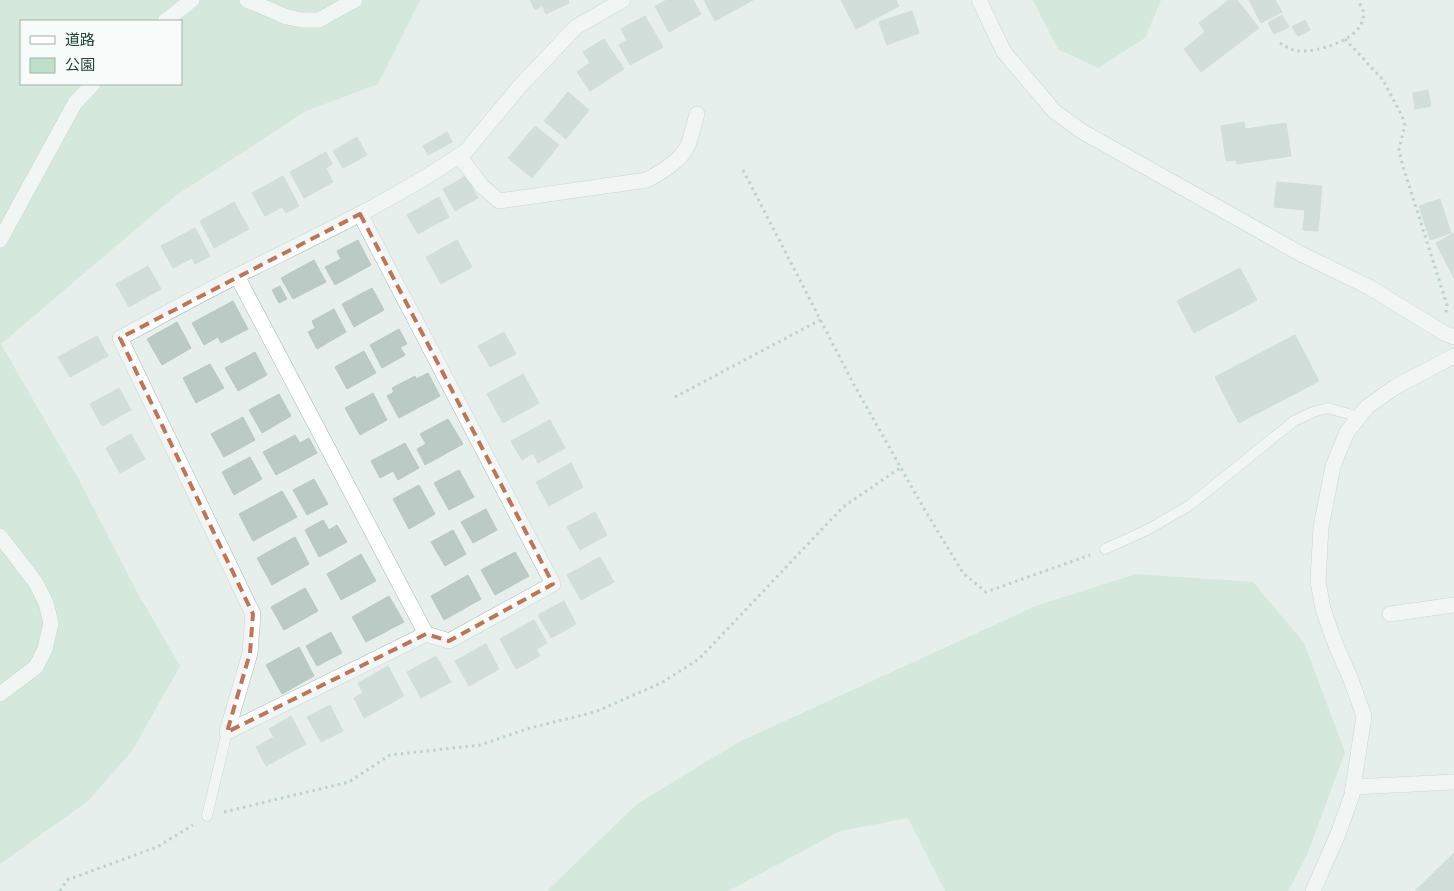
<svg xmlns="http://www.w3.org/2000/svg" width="1454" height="891" font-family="'Public Sans','Noto Sans JP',sans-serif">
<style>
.green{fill:#bfe0c8;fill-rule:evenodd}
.building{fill:#bbcac4;stroke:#b8c9c2}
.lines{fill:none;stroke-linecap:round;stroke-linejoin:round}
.lane-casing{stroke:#a8b8b2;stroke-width:11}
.street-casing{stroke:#a8b8b2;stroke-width:16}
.secondary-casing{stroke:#a4bbb3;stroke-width:16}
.path{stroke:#86b3a5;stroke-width:3;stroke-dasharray:2.5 4;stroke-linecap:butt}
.lane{stroke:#fff;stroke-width:10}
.street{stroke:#fff;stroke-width:15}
.secondary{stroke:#fff;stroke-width:15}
.marked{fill:none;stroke:#c07456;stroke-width:4;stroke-dasharray:10 6;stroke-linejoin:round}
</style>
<rect width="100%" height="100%" fill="#e6efeb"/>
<g class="green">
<path d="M0,0H420L378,84L306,111L175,196L1,344L78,478L137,592L180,666L132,751L88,801L0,864ZM21,21H181V84H21Z"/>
<path d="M1033,0H1161L1145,38L1098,68L1058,49Z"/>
<path d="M1136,574L1253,582L1304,643L1345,752L1307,855L1288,891H945L908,818L840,831L728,891H547L637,804L739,742L1036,606Z"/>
</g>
<g class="building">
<path d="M530,0H568L569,3L546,14L542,6L535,10Z"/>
<path d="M667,0H693L701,14L669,32L655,6Z"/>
<path d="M704,0H753L715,21Z"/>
<path d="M841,0H896L899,6L856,29Z"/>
<path d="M1229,0H1237L1259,28L1201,72L1184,49L1205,32L1199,23Z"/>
<path d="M1249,0H1275L1282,12L1261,23Z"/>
<path d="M912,11L919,33L887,45L879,22Z"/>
<path d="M1282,15L1289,27L1274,34L1268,23Z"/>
<path d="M645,16L663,47L630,65L619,45L627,40L621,29Z"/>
<path d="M1305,20L1310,30L1298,36L1292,27Z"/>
<path d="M604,39L624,69L590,91L577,72L590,63L583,52Z"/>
<path d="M1428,90L1431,106L1415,109L1413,93Z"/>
<path d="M568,92L589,110L566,139L544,121Z"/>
<path d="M1244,122L1245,129L1286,123L1291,156L1237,164L1236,160L1226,161L1221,126Z"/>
<path d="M535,126L559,145L532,178L508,158Z"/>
<path d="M447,132L452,142L428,155L423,146Z"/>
<path d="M357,137L367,155L343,168L333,151Z"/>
<path d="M326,152L332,164L326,168L333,182L304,198L290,172Z"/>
<path d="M283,176L299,206L286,213L282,207L265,216L252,193Z"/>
<path d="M466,176L478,198L455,211L443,189Z"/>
<path d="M1277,182L1322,186L1318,231L1303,230L1305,210L1274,207Z"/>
<path d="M439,197L449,217L418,234L407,215Z"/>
<path d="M1440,199L1451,233L1430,240L1419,206Z"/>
<path d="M234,202L249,229L214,248L200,221Z"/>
<path d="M195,228L210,256L195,264L192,258L173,268L161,246Z"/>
<path d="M1454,233V278L1436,243Z"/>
<path d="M358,240L371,265L335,285L325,267L341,259L337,251Z"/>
<path d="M457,240L472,267L441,284L426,257Z"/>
<path d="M314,260L326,282L293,299L281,278Z"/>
<path d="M148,266L161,289L129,307L116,284Z"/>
<path d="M1240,268L1257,300L1194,333L1177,301Z"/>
<path d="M280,286L287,299L279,303L272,290Z"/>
<path d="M372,288L384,310L354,327L342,304Z"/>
<path d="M233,301L248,329L221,343L218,337L204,345L192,323Z"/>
<path d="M334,309L346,332L317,349L308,332L315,328L312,321Z"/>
<path d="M177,322L191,348L162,365L147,339Z"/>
<path d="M399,329L407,344L400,347L405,355L382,368L370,345Z"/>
<path d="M504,332L516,354L490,367L478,346Z"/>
<path d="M1295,335L1319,381L1239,423L1215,377Z"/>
<path d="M97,336L108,356L70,377L58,357Z"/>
<path d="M364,351L376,373L347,389L335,367Z"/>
<path d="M255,352L267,375L238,391L225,368Z"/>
<path d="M210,364L224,388L196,403L183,378Z"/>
<path d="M428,373L440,396L399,418L387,396L394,392L392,388L415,376L416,379Z"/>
<path d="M523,374L539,403L503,423L487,394Z"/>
<path d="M119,388L131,410L102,426L90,404Z"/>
<path d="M373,393L387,420L360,435L345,408Z"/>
<path d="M279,394L291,416L262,433L249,410Z"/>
<path d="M243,417L255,440L224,457L211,434Z"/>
<path d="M448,419L463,444L425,465L417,449L426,444L420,434Z"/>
<path d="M550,420L565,448L538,463L533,453L522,460L511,441Z"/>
<path d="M131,434L145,459L120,473L106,448Z"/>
<path d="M295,435L300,443L309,438L317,453L276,475L263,452Z"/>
<path d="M405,443L419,468L398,480L393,471L380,478L371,461Z"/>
<path d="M250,457L262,479L234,495L222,472Z"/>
<path d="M571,463L583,487L549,506L536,482Z"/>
<path d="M459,470L474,497L449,510L434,483Z"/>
<path d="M314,479L328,504L307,515L293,490Z"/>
<path d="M419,485L435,514L409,529L393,499Z"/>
<path d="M282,491L297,517L253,541L239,514Z"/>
<path d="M486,509L497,530L473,543L461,522Z"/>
<path d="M595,512L607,535L580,550L567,527Z"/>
<path d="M323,520L329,530L337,525L347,542L319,557L305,530Z"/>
<path d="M453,530L466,554L445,566L431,542Z"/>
<path d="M295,537L309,564L272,585L257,558Z"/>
<path d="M515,552L529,576L495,595L481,570Z"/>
<path d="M361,554L376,581L341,600L327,574Z"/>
<path d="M600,557L614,582L581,600L567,575Z"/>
<path d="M468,575L481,599L444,620L431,596Z"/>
<path d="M305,588L318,611L284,630L271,607Z"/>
<path d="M389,596L404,622L366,642L352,617Z"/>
<path d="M564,601L576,624L551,638L538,615Z"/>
<path d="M534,620L547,643L536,649L540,656L516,669L500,639Z"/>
<path d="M331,632L342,653L317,666L306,646Z"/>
<path d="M486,644L499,669L469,686L455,661Z"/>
<path d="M299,647L314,676L282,694L266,665Z"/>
<path d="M436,656L451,682L421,698L407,672Z"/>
<path d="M388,666L404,696L364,718L354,698L363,693L358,683Z"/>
<path d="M330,705L343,731L321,742L307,717Z"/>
<path d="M291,716L306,744L266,766L256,747L274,737L269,729Z"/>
<path d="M1454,853V891H1415Z"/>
</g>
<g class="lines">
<defs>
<g id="lane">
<path d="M1105,549L1149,529L1190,505L1294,421L1313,412L1328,408L1359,417"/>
<path d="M207,816L227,732"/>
</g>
<g id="street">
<path d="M165,21L192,0"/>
<path d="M459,156L482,186L499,201L647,180C661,172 681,161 688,145C692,135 694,124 697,114"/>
<path d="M360,214L553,584L449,641L426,634L227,732L250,653L253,614L120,338C165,314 210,289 255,267C327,231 399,197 466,151L520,86L576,27L623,0"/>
<path d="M0,240L75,103L93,84"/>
<path d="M237,276L426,634"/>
<path d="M0,536L36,583L46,603L51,623L45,649L36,667L0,694"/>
<path d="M1390,614L1454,605"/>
</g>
<g id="secondary">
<path d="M247,0L287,17L302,20H319L355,0"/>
<path d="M979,0L1004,52L1055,112L1083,132L1301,254L1369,287L1444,333L1454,337"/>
<path d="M1353,787L1454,782"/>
<path d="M1313,891L1338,834L1352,795L1364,716L1351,680L1335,643L1323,609L1318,581L1321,527L1333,466L1347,432L1367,407L1395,387L1454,356"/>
</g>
</defs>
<use href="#lane" class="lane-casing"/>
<use href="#street" class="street-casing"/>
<use href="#secondary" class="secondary-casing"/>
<g class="path">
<path d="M1345,39L1383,80L1402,116L1405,125L1399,149L1401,160L1447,305L1446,313"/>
<path d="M1280,43C1285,46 1291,50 1297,51C1318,53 1369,38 1363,10C1362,7 1359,3 1357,0"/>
<path d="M743,170L853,383L923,507L963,573L986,592L1090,555"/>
<path d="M675,397L820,320"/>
<path d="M224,812L349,782L390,755L480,745L530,728L595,712L661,683L699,659L843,507L900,468"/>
<path d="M60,891L67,880L157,847L193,825"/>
</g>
<use href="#lane" class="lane"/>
<use href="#street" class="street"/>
<use href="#secondary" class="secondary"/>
</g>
<path d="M0 0H1454V891H0ZM360,214L553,584L449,641L426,634L227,732L250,653L253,614L120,338Z" fill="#e6efeb" fill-opacity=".55" fill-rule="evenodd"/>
<path class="marked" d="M360,214L553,584L449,641L426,634L227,732L250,653L253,614L120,338Z"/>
<rect x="20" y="20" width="162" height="65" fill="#f7fbf9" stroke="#a3b1ad"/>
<rect x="30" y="36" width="25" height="8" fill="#ffffff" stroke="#a3b1ad"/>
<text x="65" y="45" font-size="15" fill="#24423a">道路</text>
<rect x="30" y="58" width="25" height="15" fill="#bfe0c8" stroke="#a3b1ad"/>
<text x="65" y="70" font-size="15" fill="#24423a">公園</text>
</svg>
